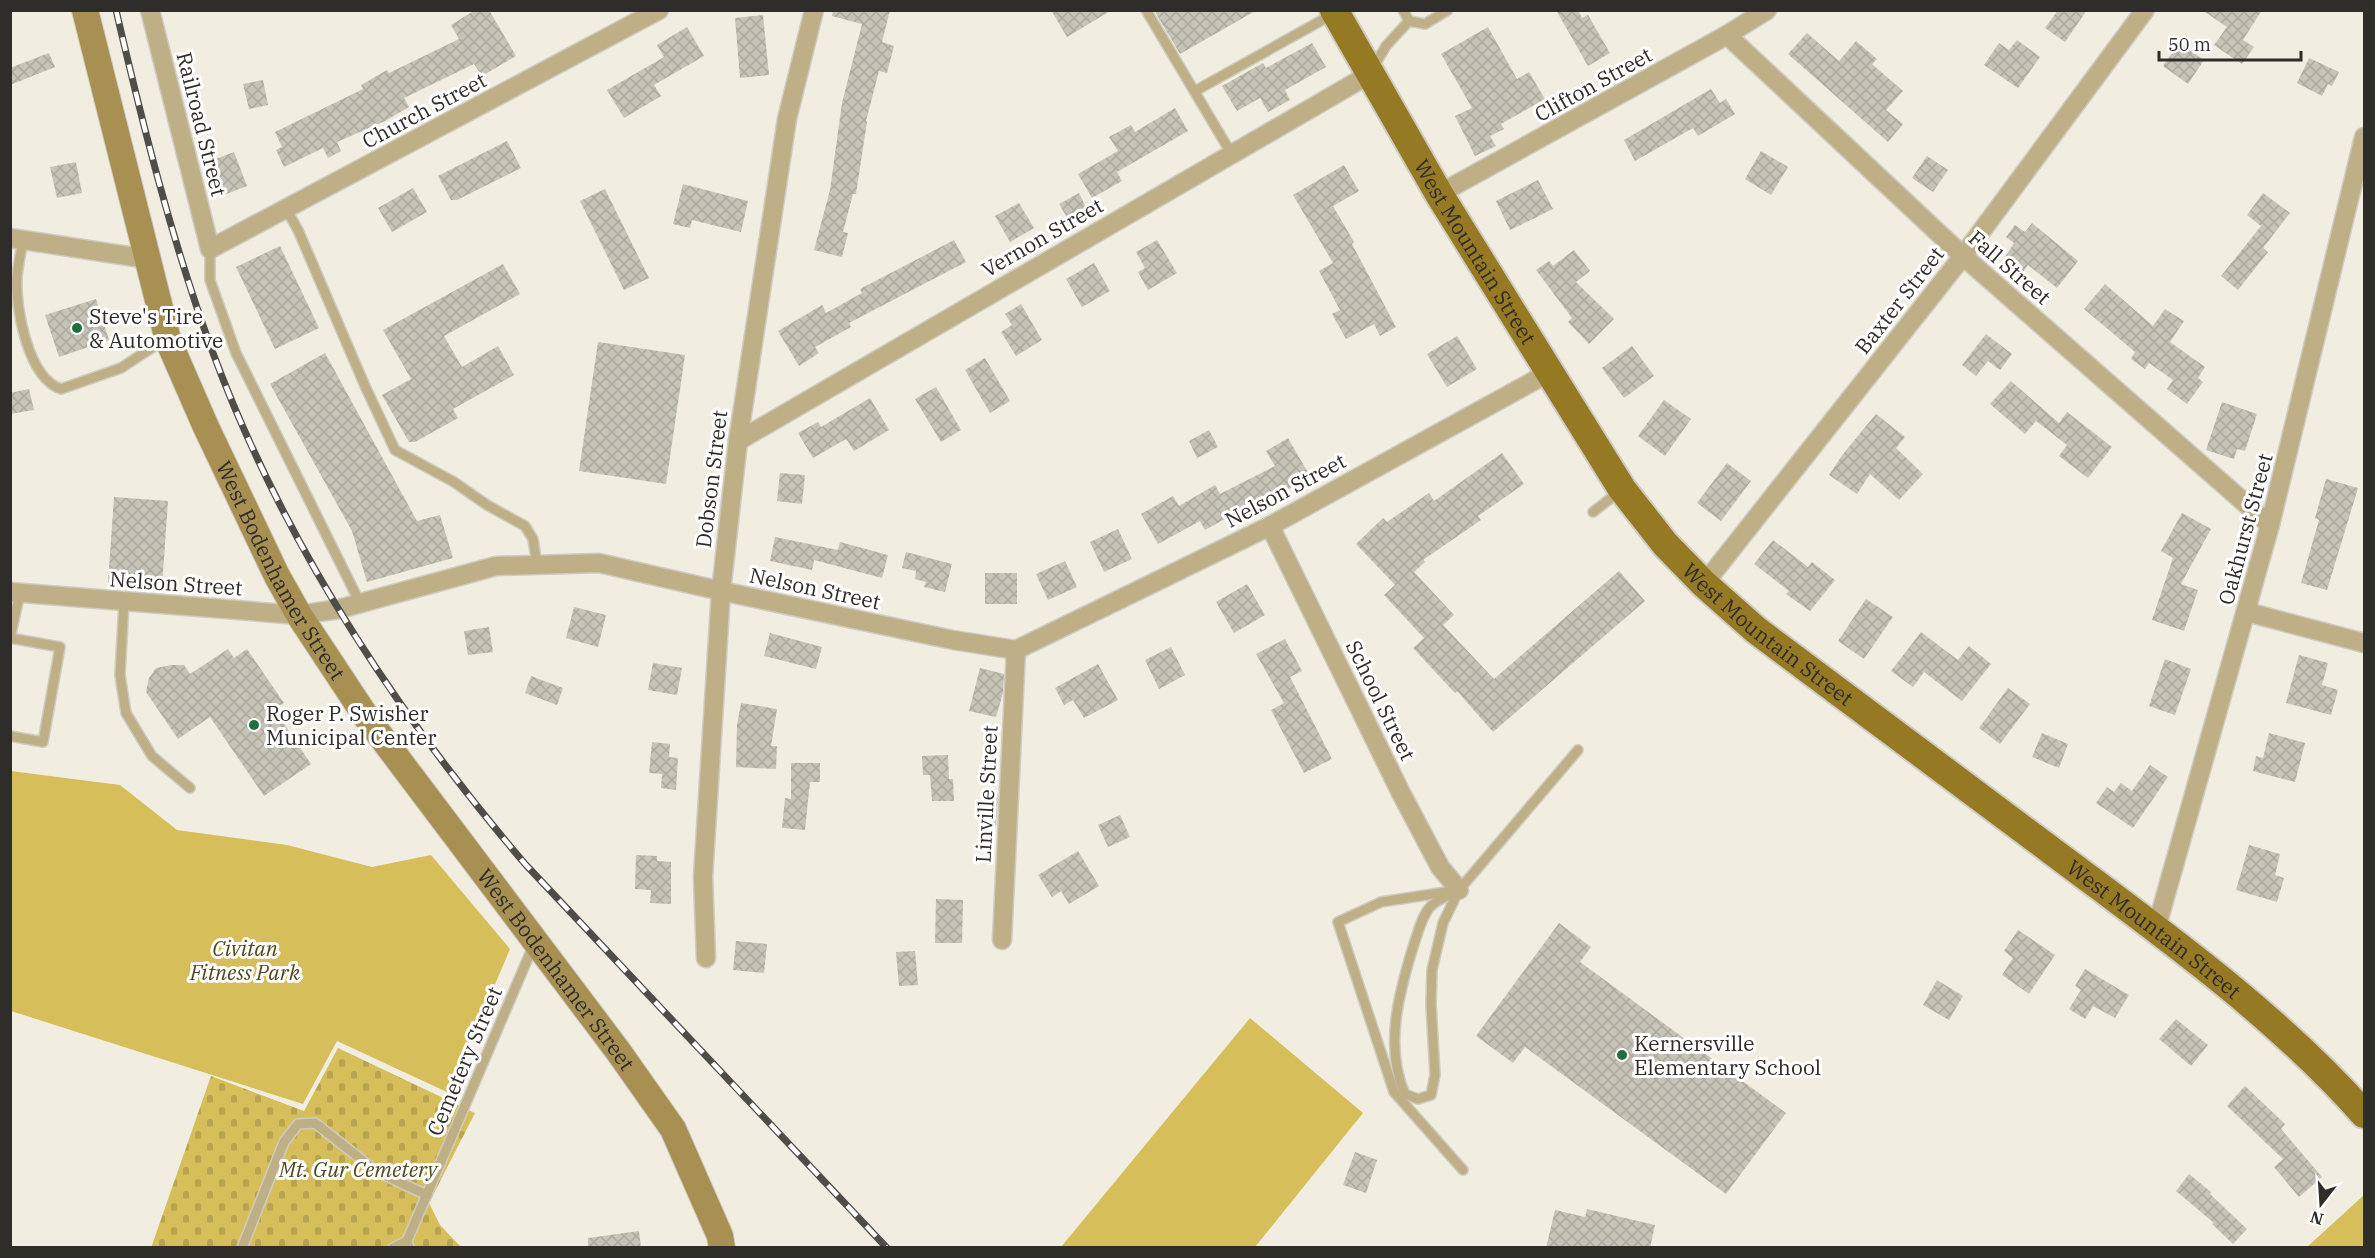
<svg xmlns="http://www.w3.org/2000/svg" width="2375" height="1258" font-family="'IBM Plex Serif',serif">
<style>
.cemetery{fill:url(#cemetery-stones)}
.park{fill:#d6bf5a}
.building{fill:url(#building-cross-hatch)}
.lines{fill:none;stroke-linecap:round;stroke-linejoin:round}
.lane-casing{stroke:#cecbc0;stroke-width:12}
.street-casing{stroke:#cecbc0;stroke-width:21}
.secondary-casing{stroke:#cecbc0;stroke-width:28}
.primary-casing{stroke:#cecbc0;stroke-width:32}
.lane{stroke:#beaf87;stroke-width:9}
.street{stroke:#beaf87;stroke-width:18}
.secondary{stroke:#a79052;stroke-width:26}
.primary{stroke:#957923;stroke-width:28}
.rail-casing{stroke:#4f4d48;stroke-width:7}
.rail{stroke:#fff;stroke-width:4.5;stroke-dasharray:14;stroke-linecap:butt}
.poi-dot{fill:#226e3d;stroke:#fff;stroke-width:2}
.labels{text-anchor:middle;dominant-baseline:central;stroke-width:6;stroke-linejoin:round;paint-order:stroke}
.street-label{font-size:21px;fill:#2f2d29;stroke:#fff}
.poi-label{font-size:21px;fill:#2f2d29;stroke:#fff;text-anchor:start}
.park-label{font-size:21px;font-style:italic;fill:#51471d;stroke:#fff}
</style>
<defs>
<pattern id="cemetery-stones" width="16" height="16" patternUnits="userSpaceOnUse" patternTransform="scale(1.5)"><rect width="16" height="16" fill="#d6bf5a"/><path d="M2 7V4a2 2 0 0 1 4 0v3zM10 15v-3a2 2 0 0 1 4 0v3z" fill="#b8a44e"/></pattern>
<pattern id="building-cross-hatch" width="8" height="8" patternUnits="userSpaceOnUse" patternTransform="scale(1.5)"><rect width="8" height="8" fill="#c6c4b7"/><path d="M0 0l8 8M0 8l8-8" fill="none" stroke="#aaa99d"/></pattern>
</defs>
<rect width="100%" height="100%" fill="#f1eee1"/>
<path class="cemetery" d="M338,1048L475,1113L429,1203L440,1225L461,1247L151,1248L211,1076L304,1111Z"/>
<g class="park">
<path d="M11,771L120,785L177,830L287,845L372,867L431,855L510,949L449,1093L337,1041L303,1104L11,1011Z"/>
<path d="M1250,1018L1363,1113L1255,1247H1061Z"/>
<path d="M2364,1195V1247H2307Z"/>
</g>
<g class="building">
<path d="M475,10H489L516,56L482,76L474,64L404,98L409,107L385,121L337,142L341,151L328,158L323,148L284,167L276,150L282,147L275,132L363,89L361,85L387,70L389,73L459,39L451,25Z"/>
<path d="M833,10H890L882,42L894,46L887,73L879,71L866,121L867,122L856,194H853L843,232L848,233L842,257L814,250L830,190L842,103L862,24L832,16Z"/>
<path d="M1051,10H1112L1067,37Z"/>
<path d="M1154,10H1257L1180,54Z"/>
<path d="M1556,10H1578L1582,18L1588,15L1610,53L1588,66Z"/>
<path d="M2058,10H2087L2065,42L2045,28Z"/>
<path d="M2202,10H2262L2243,40L2254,47L2242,64L2214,45L2227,27Z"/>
<path d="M763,15L769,75L740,78L735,18Z"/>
<path d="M687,27L704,56L654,85L661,96L624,118L607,90L664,57L657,45Z"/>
<path d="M1488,27L1517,79L1529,72L1545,99L1501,124L1504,129L1490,136L1496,146L1475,156L1455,116L1472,108L1441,54Z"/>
<path d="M1807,33L1839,61L1856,41L1877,59L1872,64L1903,91L1886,110L1903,124L1888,142L1788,54Z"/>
<path d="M2017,40L2040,57L2018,88L1984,65L1999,43L2009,50Z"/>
<path d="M1312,43L1326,67L1285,90L1290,100L1268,112L1260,98L1237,111L1222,86L1263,63L1266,68Z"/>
<path d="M2179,43L2204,60L2188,84L2163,66Z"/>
<path d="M49,53L55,67L10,85V68Z"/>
<path d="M2309,58L2339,72L2332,86L2328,84L2322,96L2297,83Z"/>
<path d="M263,80L268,105L249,109L243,84Z"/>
<path d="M1711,89L1720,103L1726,99L1735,114L1698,136L1693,128L1635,161L1624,140Z"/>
<path d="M1175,108L1188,131L1117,172L1122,181L1092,198L1078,174L1118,151L1109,137L1131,125L1135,132Z"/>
<path d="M507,141L521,168L457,200H451L438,176Z"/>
<path d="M1761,151L1788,167L1771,195L1745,179Z"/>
<path d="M234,152L247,186L224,195L210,161Z"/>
<path d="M1927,156L1948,170L1933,192L1912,178Z"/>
<path d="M76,162L82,193L57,198L50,167Z"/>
<path d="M1344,165L1359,191L1333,206L1354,242L1352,244L1396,327L1380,336L1374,324L1346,339L1332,314L1340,310L1319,271L1333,263L1293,195Z"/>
<path d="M1538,180L1553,209L1510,230L1496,201Z"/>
<path d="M683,184L748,201L741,232L692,220L690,228L673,224Z"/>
<path d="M413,188L427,212L392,232L378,208Z"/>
<path d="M605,189L649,278L624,290L580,201Z"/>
<path d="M1079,193L1087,209L1068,219L1059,204Z"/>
<path d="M2263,193L2290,213L2263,248L2268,252L2238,290L2221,276L2261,226L2247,215Z"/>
<path d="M1019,203L1034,228L1010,242L995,216Z"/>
<path d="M2032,223L2078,261L2057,288L2028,265L2022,273L2003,260L2014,243L2006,237L2015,225L2025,232Z"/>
<path d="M954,240L966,262L849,323L851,327L815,347L819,353L799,366L778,331L822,305L826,313L862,293L860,289Z"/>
<path d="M1157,240L1177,273L1148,290L1138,272L1145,268L1136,252Z"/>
<path d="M280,246L319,328L275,349L236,267Z"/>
<path d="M1574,250L1590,271L1576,282L1614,319L1589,344L1568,322L1572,318L1536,270L1549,261L1553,266Z"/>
<path d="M1094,263L1110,291L1082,307L1066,279Z"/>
<path d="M503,264L520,294L444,336L462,367L498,346L514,375L453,409L458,418L415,442H409L382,395L411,379L383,330Z"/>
<path d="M2105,284L2153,326L2165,309L2184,321L2170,342L2205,367L2198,378L2203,382L2187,404L2167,389L2173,380L2149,363L2145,369L2131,359L2135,352L2084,309Z"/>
<path d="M96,299L109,340L59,357L45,315Z"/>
<path d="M1021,304L1042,340L1016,356L1001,332L1012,325L1005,314Z"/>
<path d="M1986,334L2012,354L2000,370L1988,361L1976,376L1962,365Z"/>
<path d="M1457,336L1477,369L1447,387L1427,354Z"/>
<path d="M598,342L685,355L666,484L579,471Z"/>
<path d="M1632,346L1654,376L1624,398L1602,368Z"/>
<path d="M325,353L417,521L440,515L453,558L367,582L352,531L270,384Z"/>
<path d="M985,358L1010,401L990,413L965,370Z"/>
<path d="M2011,381L2059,423L2067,412L2112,447L2088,478L2059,456L2067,445L2036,421L2025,434L1990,404Z"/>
<path d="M936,387L961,430L941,442L915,399Z"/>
<path d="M29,389L34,410L10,414V393Z"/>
<path d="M870,398L889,430L854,451L846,439L813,458L798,433L818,422L821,427Z"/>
<path d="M1664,400L1691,419L1665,456L1638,436Z"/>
<path d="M2222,402L2257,414L2245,451L2237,449L2234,459L2206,450Z"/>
<path d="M1876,414L1905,437L1896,448L1923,474L1899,500L1870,474L1857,494L1829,475L1843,454Z"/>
<path d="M1209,430L1218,447L1197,458L1189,441Z"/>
<path d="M1288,438L1310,476L1288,489L1286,485L1231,512L1232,515L1205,530L1200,521L1158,544L1141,514L1173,496L1179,506L1215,485L1220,494L1275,466L1266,451Z"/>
<path d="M1502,453L1524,484L1478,516L1481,520L1423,560L1425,562L1414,572L1454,615L1443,625L1494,679L1619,571L1645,601L1493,732L1457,691L1455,693L1413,648L1424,638L1384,595L1395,585L1356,544L1383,518L1387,522L1429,493L1434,501Z"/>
<path d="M1727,463L1751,481L1721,521L1697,503Z"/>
<path d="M780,473L805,475L802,504L777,501Z"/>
<path d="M2326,479L2358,488L2327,590L2301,583L2319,520L2315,518Z"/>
<path d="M114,497L168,501L162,587L108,583Z"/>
<path d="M2182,513L2211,529L2181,584L2198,590L2184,631L2152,620L2173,558L2161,551Z"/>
<path d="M1118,529L1132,559L1104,572L1090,542Z"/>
<path d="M775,537L838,550L840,542L888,555L882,578L814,560L812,570L770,561Z"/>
<path d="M1773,540L1808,567L1812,562L1835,580L1810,611L1786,594L1789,591L1754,564Z"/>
<path d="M906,552L952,564L945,592L924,587L926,582L915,579L916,571L902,568Z"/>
<path d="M1065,561L1077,587L1048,600L1036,574Z"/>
<rect x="985" y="573" width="32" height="31"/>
<path d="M1247,584L1265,615L1234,633L1216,602Z"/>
<path d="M1866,599L1893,617L1864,659L1838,641Z"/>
<path d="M574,607L606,615L598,647L566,638Z"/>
<path d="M489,627L493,652L468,655L464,631Z"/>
<path d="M1921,632L1958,660L1969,646L1991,664L1962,701L1924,672L1913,687L1891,671Z"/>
<path d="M770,633L822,647L816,669L764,656Z"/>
<path d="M1285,639L1302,671L1290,677L1332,759L1304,773L1271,710L1284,703L1256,654Z"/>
<path d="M1171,647L1185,675L1159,689L1145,660Z"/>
<path d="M228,649L234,658L247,649L284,703L274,709L311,764L264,796L210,717L178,739L146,692L149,678L156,668L171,665H184L190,674Z"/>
<path d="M2299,655L2328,663L2322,685L2338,690L2331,715L2286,703Z"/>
<path d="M2165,659L2191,669L2175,715L2149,706Z"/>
<path d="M653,663L682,668L677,695L648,690Z"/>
<path d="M1098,664L1118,700L1084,718L1073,700L1064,705L1055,688Z"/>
<path d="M980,668L1004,674L1003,693L996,717L969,711Z"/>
<path d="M531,676L563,688L557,705L525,693Z"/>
<path d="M2008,688L2030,704L2000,744L1979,728Z"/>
<path d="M741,703L777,709L771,746H777L776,769L736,767L737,725Z"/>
<path d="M2042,733L2068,744L2059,768L2032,757Z"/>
<path d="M2269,733L2305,743L2295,782L2253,771L2256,756L2263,758Z"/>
<path d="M652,742L670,744L669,757L678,758L676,790L661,788L662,774L649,773Z"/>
<path d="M948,755L949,779H953L954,801H932L930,775H923L922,756Z"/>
<path d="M791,763H820V782H810L805,830L782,828L785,798L791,799Z"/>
<path d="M2150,765L2168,777L2133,828L2096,803L2107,787L2114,792L2121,783L2132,791Z"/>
<path d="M982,792L998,794L996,826L979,824Z"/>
<path d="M1120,815L1130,837L1108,847L1098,825Z"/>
<path d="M2249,845L2280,854L2275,875L2284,878L2277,902L2236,890Z"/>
<path d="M1078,851L1099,886L1069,904L1061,891L1052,897L1038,875Z"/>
<path d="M636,855L657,856V861L671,862V904L650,903L651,890L635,889Z"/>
<path d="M936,899L963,900L962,943H935Z"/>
<path d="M1559,923L1591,947L1580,962L1786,1113L1726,1194L1525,1047L1513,1063L1476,1036Z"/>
<path d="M2018,930L2055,955L2029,994L2002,975L2013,958L2004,951Z"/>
<path d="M736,941L767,944L764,973L733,970Z"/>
<path d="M915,951L918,985L899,986L896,952Z"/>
<path d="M2085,969L2129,995L2115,1018L2093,1006L2085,1019L2069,1009L2081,990L2075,986Z"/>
<path d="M1937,980L1963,996L1949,1020L1923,1005Z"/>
<path d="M2176,1019L2208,1045L2191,1066L2159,1039Z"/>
<path d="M2245,1086L2285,1124L2281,1129L2322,1177L2299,1197L2274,1167L2283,1159L2227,1106Z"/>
<path d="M1355,1152L1377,1160L1366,1193L1343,1185Z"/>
<path d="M2189,1174L2211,1192L2210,1194L2247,1229L2233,1244L2212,1224L2214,1223L2176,1191Z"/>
<path d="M1587,1209L1655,1225L1650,1248H1546L1555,1210L1585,1217Z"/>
<path d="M639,1231L641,1248H588V1238Z"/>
</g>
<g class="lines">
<defs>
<g id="lane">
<path d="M1146,10L1231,153"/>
<path d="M1403,10L1409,21L1425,24L1448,10"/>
<path d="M1373,68L1386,46L1409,21"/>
<path d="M1195,91L1333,14"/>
<path d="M286,209L298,230L365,386L395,450L454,482L487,505L525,526L533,539L537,565"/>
<path d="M23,240C21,252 18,265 17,277C15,308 28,378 61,389L121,368L153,347L166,341"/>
<path d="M210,249V280L236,353L360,603"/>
<path d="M1593,512L1620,491"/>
<path d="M124,602L120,675L126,713L152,756L190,788"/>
<path d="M10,638L60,647L43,742L10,736"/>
<path d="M10,638L20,593"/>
<path d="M1459,890L1443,923L1432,970L1431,1004L1435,1075L1431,1095L1418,1099L1405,1094C1384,1047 1399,992 1414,944C1418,933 1422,915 1431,906C1438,899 1451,895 1459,890Z"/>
<path d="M1463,1170L1394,1092L1338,922L1381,902L1459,890L1578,750"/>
<path d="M242,1248L284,1142L298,1124L315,1123L376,1171L427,1195"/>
<path d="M393,1248L407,1241"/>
<path d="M409,1248L407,1241L534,944"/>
</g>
<g id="street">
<path d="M150,10L210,249L659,10"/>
<path d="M1727,35L1963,256L2270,525"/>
<path d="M1439,194L1727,35L1767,10"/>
<path d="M10,238L148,259"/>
<path d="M738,441L1370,74"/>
<path d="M1270,526L1401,793L1440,867L1459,890"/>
<path d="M1704,584L1963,256L2145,10"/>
<path d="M10,592L299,615L339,609L496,566L599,563L721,591L953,640L1016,650L1270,526L1550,372"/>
<path d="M2247,612L2364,643"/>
<path d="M2156,929L2270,525L2364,137"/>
<path d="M1002,940L1016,650"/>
<path d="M706,958L703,877L721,591L738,441L787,119L814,10"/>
</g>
<g id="secondary">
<path id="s1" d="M85,10L168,340L206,427L277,576L299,615L367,718L618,1051L673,1129L720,1236L722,1248"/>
</g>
<g id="primary">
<path id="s2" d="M1334,10L1439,194L1622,489L1665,544L1704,584L1756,630C1860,707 1964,785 2068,863C2171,940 2278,1017 2364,1114"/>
</g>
</defs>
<use href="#lane" class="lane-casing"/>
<use href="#street" class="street-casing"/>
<use href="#secondary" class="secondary-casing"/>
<use href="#primary" class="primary-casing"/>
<use href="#lane" class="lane"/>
<use href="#street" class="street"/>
<use href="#secondary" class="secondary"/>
<use href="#primary" class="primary"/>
<defs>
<path id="rail" d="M116,10C143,126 172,242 213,353C283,542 396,713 526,865L887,1248"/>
</defs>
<use href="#rail" class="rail-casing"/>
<use href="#rail" class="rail"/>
</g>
<g class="poi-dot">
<circle cx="77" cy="328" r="6"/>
<circle cx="254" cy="725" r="6"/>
<circle cx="1622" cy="1055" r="6"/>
</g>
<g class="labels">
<g class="street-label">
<text transform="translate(1593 84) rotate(-29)">Clifton Street</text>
<text transform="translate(424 110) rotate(-28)">Church Street</text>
<text transform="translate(202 124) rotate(76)">Railroad Street</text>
<text transform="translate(1042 237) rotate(-30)">Vernon Street</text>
<text stroke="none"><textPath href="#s2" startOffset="280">West Mountain Street</textPath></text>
<text transform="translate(2010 267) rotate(41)">Fall Street</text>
<text transform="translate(1899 300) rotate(-52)">Baxter Street</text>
<text transform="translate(711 479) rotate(-83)">Dobson Street</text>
<text transform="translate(1285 490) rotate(-28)">Nelson Street</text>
<text transform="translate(2245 529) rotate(-75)">Oakhurst Street</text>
<text stroke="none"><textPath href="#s1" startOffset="597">West Bodenhamer Street</textPath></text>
<text transform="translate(176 583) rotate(4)">Nelson Street</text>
<text transform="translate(815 588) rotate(12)">Nelson Street</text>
<text stroke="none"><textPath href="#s2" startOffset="766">West Mountain Street</textPath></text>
<text transform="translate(1381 700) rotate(64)">School Street</text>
<text transform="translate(986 794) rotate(-87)">Linville Street</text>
<text stroke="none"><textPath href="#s2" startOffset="1252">West Mountain Street</textPath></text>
<text stroke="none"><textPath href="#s1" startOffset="1083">West Bodenhamer Street</textPath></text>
<text transform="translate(464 1061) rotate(-67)">Cemetery Street</text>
</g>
<g class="poi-label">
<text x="89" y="316">Steve's Tire<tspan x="89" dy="24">&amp; Automotive</tspan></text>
<text x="266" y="713">Roger P. Swisher<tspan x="266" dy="24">Municipal Center</tspan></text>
<text x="1634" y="1043">Kernersville<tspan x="1634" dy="24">Elementary School</tspan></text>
</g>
<g class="park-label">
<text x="245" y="948">Civitan<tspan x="245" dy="24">Fitness Park</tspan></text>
<text x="358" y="1169">Mt. Gur Cemetery</text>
</g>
</g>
<rect width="2375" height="1258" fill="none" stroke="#2f2d29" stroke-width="24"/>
<g transform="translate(2321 1204) rotate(197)" stroke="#ffffff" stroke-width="4.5" paint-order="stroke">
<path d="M0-4.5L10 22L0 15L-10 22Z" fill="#2f2d29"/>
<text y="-9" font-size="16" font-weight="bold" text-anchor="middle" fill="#2f2d29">N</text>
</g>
<path d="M2159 51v9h142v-9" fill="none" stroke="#2f2d29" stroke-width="3"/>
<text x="2168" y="51" font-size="18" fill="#2f2d29" stroke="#ffffff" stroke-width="4.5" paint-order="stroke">50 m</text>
</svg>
